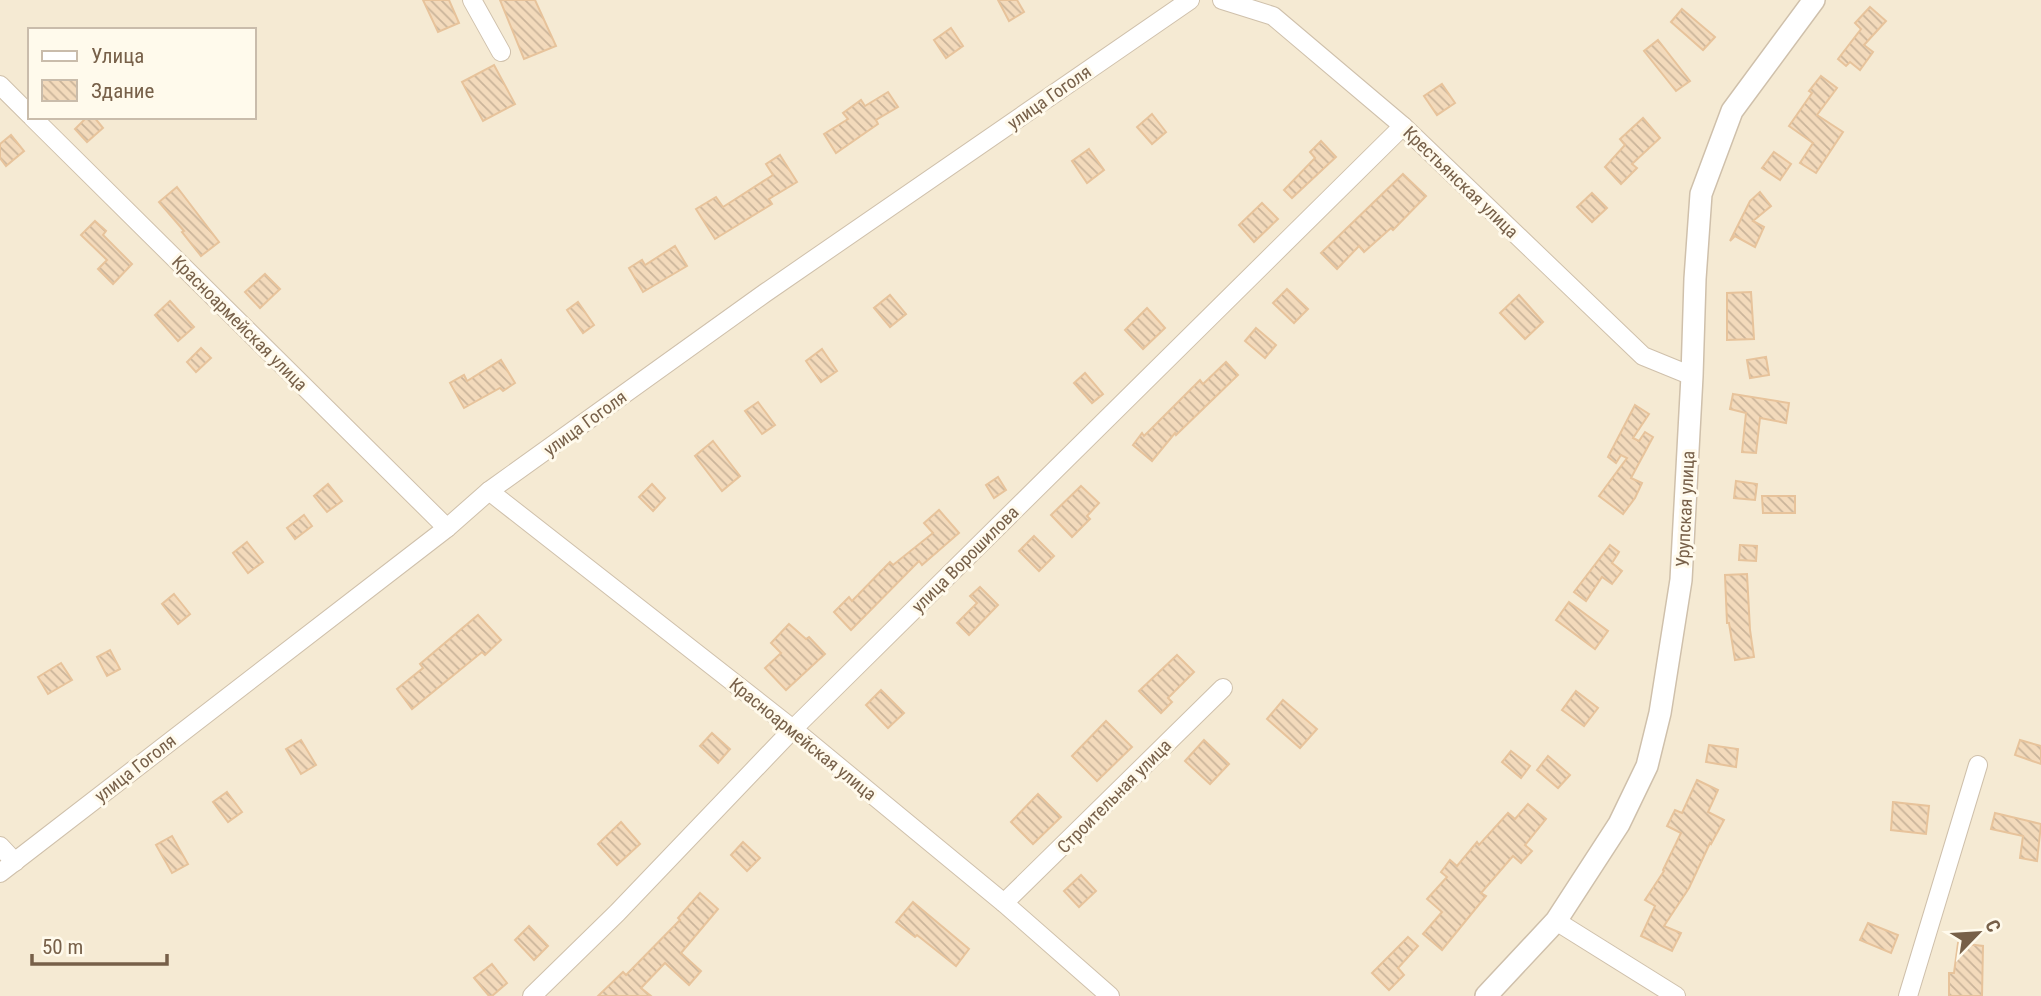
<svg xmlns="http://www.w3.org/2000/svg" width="2041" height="996" font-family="'Roboto Condensed',sans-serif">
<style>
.residential{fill:#f5ead3;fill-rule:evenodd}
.building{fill:url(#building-back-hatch);stroke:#e7c39b;stroke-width:2}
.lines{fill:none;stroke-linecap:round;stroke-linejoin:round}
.minor-casing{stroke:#cfc0ab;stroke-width:20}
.tertiary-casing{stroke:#cfc0ab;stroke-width:24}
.minor{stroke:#fff;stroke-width:18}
.tertiary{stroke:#fff;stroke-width:21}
.labels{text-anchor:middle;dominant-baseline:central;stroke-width:6;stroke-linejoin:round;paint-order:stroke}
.street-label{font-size:18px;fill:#776049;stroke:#fffaec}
</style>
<defs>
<pattern id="building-back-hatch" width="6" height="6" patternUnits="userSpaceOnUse" patternTransform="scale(1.75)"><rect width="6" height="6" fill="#f3dabb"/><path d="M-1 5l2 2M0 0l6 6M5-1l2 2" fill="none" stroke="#cab49a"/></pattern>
</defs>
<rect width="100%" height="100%" fill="#fdf7e5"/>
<path class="residential" d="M0,0H2041V996H0ZM30,30H254V117H30Z"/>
<g class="building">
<path d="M423,0H449L459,23L438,32Z"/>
<path d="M500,0H535L556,46L524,59Z"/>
<path d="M998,0H1017L1024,12L1009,21Z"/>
<path d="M1870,7L1886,21L1864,45L1873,52L1860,70L1850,62L1846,66L1838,59L1861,29L1855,23Z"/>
<path d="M1682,9L1715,37L1703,50L1671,22Z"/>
<path d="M951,28L963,46L946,58L934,40Z"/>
<path d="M1658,40L1690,81L1676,91L1644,51Z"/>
<path d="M494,65L515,104L483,121L462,82Z"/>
<path d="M1821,76L1837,88L1817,115L1843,132L1816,173L1800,163L1813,143L1789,126L1812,93L1809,91Z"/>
<path d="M1442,84L1455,103L1437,115L1424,96Z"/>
<path d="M888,92L898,107L876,120L878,124L836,153L824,134L848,119L843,113L861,100L865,106Z"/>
<path d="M1152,114L1166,132L1152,144L1137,127Z"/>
<path d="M87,117H94L103,128L87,142L75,129Z"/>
<path d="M1643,118L1660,138L1632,164L1637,168L1621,184L1605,167L1625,145L1620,139Z"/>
<path d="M11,135L24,151L6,166L0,158V144Z"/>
<path d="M1321,141L1336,157L1292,198L1284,190L1315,158L1310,152Z"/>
<path d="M1089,149L1104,170L1087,183L1072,161Z"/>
<path d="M1774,152L1791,164L1780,180L1762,168Z"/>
<path d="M780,155L797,182L769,199L772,204L715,239L696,209L716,197L723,207L773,175L766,164Z"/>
<path d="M1403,174L1426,196L1393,230L1391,228L1364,252L1359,246L1337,269L1321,253Z"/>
<path d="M177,187L219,242L201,256L182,232L184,231L159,202Z"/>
<path d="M1760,192L1771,206L1753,221L1764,227L1755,247L1735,236L1730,241L1750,201Z"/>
<path d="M1592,193L1607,208L1592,222L1577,207Z"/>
<path d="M1262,203L1278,219L1254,242L1239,225Z"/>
<path d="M95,221L106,231L103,235L132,264L113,284L98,269L107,260L81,235Z"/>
<path d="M675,246L687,266L643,292L629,268L642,260L645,265Z"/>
<path d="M265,274L280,289L260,308L245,292Z"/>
<path d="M1287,289L1308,309L1294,323L1273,303Z"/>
<path d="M1751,292L1754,339L1727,340V293Z"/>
<path d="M890,295L906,314L890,327L874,308Z"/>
<path d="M1519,295L1543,322L1525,339L1500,313Z"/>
<path d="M170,301L194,327L178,341L155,315Z"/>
<path d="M578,302L594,325L583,333L567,310Z"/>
<path d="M1147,308L1165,328L1143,349L1125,330Z"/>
<path d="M1256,328L1276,345L1265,358L1245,341Z"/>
<path d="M201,348L211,358L196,372L187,362Z"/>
<path d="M822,349L837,371L821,382L806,361Z"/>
<path d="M1766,357L1769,375L1750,378L1747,360Z"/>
<path d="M501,360L515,383L503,391L500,388L464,408L450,383L464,375L467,381Z"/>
<path d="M1226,362L1238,375L1176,435L1175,433L1152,461L1133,445L1142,433L1144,436L1200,380L1203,384Z"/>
<path d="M1085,373L1103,394L1092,403L1074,383Z"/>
<path d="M1733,394L1789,403L1786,423L1760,418L1756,453L1742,452L1746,413L1730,409Z"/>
<path d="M758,402L775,425L762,434L745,411Z"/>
<path d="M1635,405L1649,414L1633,438L1639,441L1645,432L1653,437L1631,478L1642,483L1635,498L1623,514L1599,496L1627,458L1621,455L1616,463L1608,457Z"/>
<path d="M713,441L740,476L722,491L695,456Z"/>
<path d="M998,477L1006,490L994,498L986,485Z"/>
<path d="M1736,481L1757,484L1755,500L1734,498Z"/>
<path d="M328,484L342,501L327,512L314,496Z"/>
<path d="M652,484L665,498L653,511L639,497Z"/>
<path d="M1081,486L1099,503L1087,516L1090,519L1072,537L1051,515Z"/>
<path d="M1762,496H1795V513H1763Z"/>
<path d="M939,510L959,533L922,565L919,561L851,630L834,612L849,597L852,601L890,562L893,565L933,533L924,523Z"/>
<path d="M304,515L312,526L295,539L287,528Z"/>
<path d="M1034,536L1054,556L1039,571L1019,551Z"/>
<path d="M247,542L263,562L248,573L233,553Z"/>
<path d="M1610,545L1619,552L1612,563L1622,571L1612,584L1602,577L1586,601L1574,592Z"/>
<path d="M1740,545L1757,546L1756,561L1739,560Z"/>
<path d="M1747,574L1750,630L1754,657L1735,660L1729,623H1727L1725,575Z"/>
<path d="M980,587L998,605L969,635L957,623L977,603L970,596Z"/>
<path d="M174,594L190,614L178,624L162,604Z"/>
<path d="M1569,602L1608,631L1595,649L1556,620Z"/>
<path d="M478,615L501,640L485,655L482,652L412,709L397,689L423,668L420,664Z"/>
<path d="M789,624L806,639L809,637L825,654L786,690L765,668L781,653L771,643Z"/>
<path d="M110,650L120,669L107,676L97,657Z"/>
<path d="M1177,655L1194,672L1168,698L1172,702L1161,713L1139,691Z"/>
<path d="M61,663L72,680L48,694L38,677Z"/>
<path d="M881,690L904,713L888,728L866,705Z"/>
<path d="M1576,691L1598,708L1584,726L1562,710Z"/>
<path d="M1283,700L1317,729L1300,748L1267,719Z"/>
<path d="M1106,721L1132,747L1097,781L1072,756Z"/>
<path d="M712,733L730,749L718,763L700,746Z"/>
<path d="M301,740L316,765L301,774L286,749Z"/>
<path d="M1204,740L1229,764L1210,784L1185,761Z"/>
<path d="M2020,740L2041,746V764L2015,755Z"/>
<path d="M1709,745L1738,749L1736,767L1706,762Z"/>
<path d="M1511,751L1530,766L1521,778L1502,762Z"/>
<path d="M1548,756L1570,775L1558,788L1537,770Z"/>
<path d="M1697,780L1718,790L1708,812L1724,820L1711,844L1710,843L1689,888L1664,926L1681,933L1672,951L1641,936L1655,906L1645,900L1664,871L1663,870L1681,833L1667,826L1675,810L1682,813Z"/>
<path d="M227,792L242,812L228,822L213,802Z"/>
<path d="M1038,794L1061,817L1033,844L1011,822Z"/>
<path d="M1893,802L1929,806L1926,834L1891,830Z"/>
<path d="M1528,804L1546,819L1525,845L1532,851L1521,863L1513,856L1481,893L1486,896L1442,950L1423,934L1442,912L1427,899L1447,877L1441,872L1450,860L1457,866L1477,842L1479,845L1508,813L1515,819Z"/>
<path d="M1995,813L2041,824L2037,861L2020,858L2023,836L1991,829Z"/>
<path d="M621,822L640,844L617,865L598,844Z"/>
<path d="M172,836L188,864L172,873L156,845Z"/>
<path d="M743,842L760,858L747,871L731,855Z"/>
<path d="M1081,875L1096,891L1079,907L1064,891Z"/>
<path d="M700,893L718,909L681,953L701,971L689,985L665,963L641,988L651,996H598L623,972L626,975L680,920L678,918Z"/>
<path d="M913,902L969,949L956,966L917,935L915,937L896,922Z"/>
<path d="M1868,923L1898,935L1891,953L1860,940Z"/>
<path d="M529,926L548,946L534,960L515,940Z"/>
<path d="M1408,937L1418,946L1398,968L1404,975L1389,990L1372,973Z"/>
<path d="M1958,943L1983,946L1982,996H1949V973H1954Z"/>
<path d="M492,964L507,983L492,996H489L474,978Z"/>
</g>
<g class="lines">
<defs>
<g id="minor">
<path d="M472,0L501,52"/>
<path d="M1222,0L1273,16L1403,126L1643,356L1692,376"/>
<path d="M0,85L30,115"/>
<path d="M32,117L447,528"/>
<path d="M489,491L793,729L1004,903L1110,996"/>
<path d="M0,846L15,862"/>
<path d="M0,873L447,528L489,491L765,293L1190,0"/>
<path d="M1004,903L1223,688"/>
<path d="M1556,921L1676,996"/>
<path d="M532,996L617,913L793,729L1403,126"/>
<path d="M1908,996L1978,765"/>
</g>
<path id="tertiary" d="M1486,996L1556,921L1619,824L1647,766L1660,713L1681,580L1692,376L1695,279L1701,194L1732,111L1814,0"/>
</defs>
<use href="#minor" class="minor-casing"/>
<use href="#tertiary" class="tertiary-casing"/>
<use href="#minor" class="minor"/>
<use href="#tertiary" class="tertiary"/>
</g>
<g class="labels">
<g class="street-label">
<text transform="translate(1049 97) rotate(-35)">улица Гоголя</text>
<text transform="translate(1461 182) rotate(44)">Крестьянская улица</text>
<text transform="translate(240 323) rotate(45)">Красноармейская улица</text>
<text transform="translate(585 423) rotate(-36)">улица Гоголя</text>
<text transform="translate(1685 509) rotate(-87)">Урупская улица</text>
<text transform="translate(965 559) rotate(-45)">улица Ворошилова</text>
<text transform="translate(803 739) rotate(39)">Красноармейская улица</text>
<text transform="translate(135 768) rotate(-38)">улица Гоголя</text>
<text transform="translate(1114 796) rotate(-45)">Строительная улица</text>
</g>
</g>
<rect x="28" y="28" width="228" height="91" fill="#fffaec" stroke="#c9bcab" stroke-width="2"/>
<rect x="42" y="51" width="35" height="10" fill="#ffffff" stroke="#c9bcab" stroke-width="2"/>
<text x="91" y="63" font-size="21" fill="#776049">Улица</text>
<rect x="42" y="80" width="35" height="21" fill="url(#building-back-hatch)" stroke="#c9bcab" stroke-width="2"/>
<text x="91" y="98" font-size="21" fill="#776049">Здание</text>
<g transform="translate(1978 933) rotate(65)" stroke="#fffaec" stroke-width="5" paint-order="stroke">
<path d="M0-5L12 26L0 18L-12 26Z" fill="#776049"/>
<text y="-10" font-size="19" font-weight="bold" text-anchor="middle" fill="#776049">С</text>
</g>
<path d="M32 954v10h135v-10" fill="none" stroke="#776049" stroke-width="3.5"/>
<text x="42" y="954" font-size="21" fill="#776049" stroke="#fffaec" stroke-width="5" paint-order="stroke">50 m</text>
</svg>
